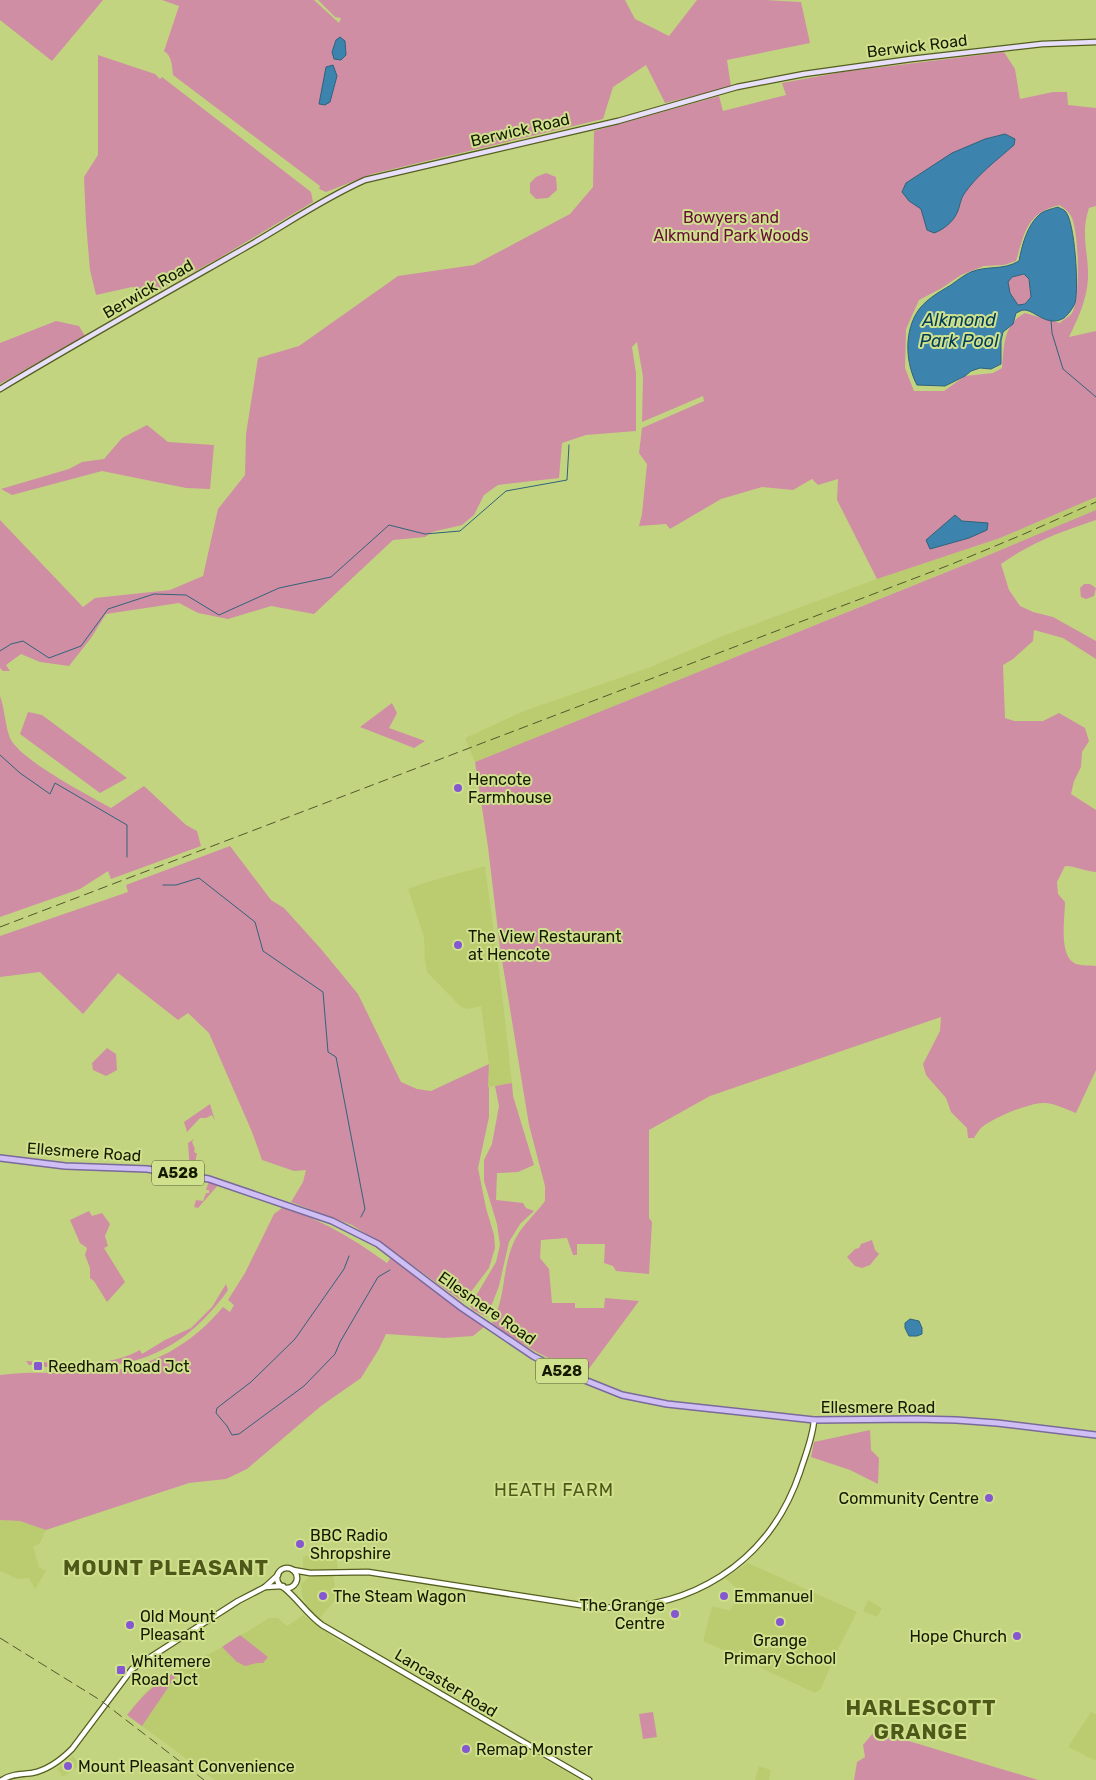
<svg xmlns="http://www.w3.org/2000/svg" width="1096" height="1780" font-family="Rubik,sans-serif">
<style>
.built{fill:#bbcc70}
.green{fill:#cf8ea4;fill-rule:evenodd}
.water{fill:#3c83ae;stroke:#30637a;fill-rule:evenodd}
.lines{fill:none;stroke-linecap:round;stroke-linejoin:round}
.stream{stroke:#30637a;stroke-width:1}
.tertiary-casing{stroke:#545e1f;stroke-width:7}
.secondary-casing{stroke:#545e1f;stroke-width:7}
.primary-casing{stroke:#7a699b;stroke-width:8}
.tertiary{stroke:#fff;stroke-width:4.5}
.secondary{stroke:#e8dffa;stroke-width:4.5}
.primary{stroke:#d0bff5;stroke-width:5}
.rail{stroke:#51592c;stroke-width:1;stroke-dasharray:10 5;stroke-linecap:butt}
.poi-dot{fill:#8557d0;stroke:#d0e18d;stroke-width:2}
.labels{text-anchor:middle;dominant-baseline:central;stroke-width:4;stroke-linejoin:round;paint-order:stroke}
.shield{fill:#d0e18d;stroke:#4d552a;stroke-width:1}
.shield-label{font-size:15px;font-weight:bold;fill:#151900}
.street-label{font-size:16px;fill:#151900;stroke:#d0e18d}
.park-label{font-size:16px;fill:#670c38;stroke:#d0e18d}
.poi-label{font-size:16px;fill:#151900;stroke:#d0e18d;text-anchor:start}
.water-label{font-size:18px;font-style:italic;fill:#003c5a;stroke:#d0e18d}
.neighbourhood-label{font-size:18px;letter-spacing:1px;fill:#4e5818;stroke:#d0e18d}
.district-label{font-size:21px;font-weight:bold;letter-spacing:1px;fill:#4e5818;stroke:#d0e18d}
</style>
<rect width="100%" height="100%" fill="#c3d480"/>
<g class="built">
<path d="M1096,497V510L1033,537L475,762L465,738L524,711L648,668L725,635L877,579L1000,538Z"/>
<path d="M485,866L502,993L512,1083L488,1087L489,1064L481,1006L469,1009L461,1007L427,972L425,961L424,937L408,889L427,882Z"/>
<path d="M0,1520L20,1521L46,1530L40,1543L33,1547L39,1567L46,1571L35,1589L29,1578L18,1579L0,1571Z"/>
<path d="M335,1551L338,1569L303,1571V1557L315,1553Z"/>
<path d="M748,1563L857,1612L835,1655L821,1689L815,1693L703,1641L712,1606L730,1611L740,1591L725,1578Z"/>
<path d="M313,1576H333L338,1601H334L318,1620L304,1605L306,1603L302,1596L301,1584L306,1579Z"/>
<path d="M868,1600L882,1608L877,1617L863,1611Z"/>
<path d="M303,1615L340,1642L386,1664L499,1733L580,1780H215L127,1715L145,1693L157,1682L222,1647L269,1618H278L287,1626Z"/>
<path d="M1091,1712L1096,1714V1761L1068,1747Z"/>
<path d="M73,1756L80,1765L63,1777L57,1769Z"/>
<path d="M759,1766L771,1770L769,1780H755Z"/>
</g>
<g class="green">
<path d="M0,0H103L52,61L0,20Z"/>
<path d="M162,0H314L339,23L341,18L335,17L318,0H625L635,19L669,36L697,0H765L801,2L810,43L727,60L731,87L665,103L646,65L613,87L603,119L372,174L326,192L319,189L320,186L173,75C172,66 172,56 164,51L179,6Z"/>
<path d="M1004,52L1015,69L1020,99L1053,92H1067L1068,105L1096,108V206L1089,208C1080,234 1089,254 1088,278C1087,300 1078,318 1069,337L1096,331V497L1000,538L877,579L837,500L838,479L818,485L812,479L793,490L762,487L721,499L670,529L666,524L639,526L642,514L647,464L639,453L642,428L704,401L703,396L642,422L643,377L637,342L632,347L636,373V431L586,435L562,443L559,478L498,485L484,495L474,515L462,525L432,532L425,537L393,540L314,614L271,606L228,619L198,613L179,603L106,614L91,638L69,666L40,662L21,654L6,665L10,671H3L0,668V520L83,607L95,598L170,590L203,576L218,509L245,475L246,434L258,358L299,346L398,276L474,265L570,214L593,187L594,131L719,96L723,111L786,95L782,83L842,72ZM1059,205C1064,208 1068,211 1071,216C1079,230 1081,298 1072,313C1070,316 1063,320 1060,323L1025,313C1003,324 1004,347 1002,368L993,373L965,376L944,391H914L905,368L906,329L919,300L942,288L961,275L984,266L1004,265L1016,261C1025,232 1026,214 1059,205Z"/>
<path d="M98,55L155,74L160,79L162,77L311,192L313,202L216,260L155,292L132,287L96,295L90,270L86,223L84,177L98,155Z"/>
<path d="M546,173L556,177L557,190L548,198L536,199L530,193V183L536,177Z"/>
<path d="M1024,274L1029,279L1031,297L1025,304L1018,305L1009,293L1007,282L1012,277Z"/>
<path d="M56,321L79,326L85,336L0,384V343Z"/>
<path d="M147,425L168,442L214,445L210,489L186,488L102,471L12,495L1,489L69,469L82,462L104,459L122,438Z"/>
<path d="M1096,510V520C1060,532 1032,542 1001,564L1009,590L1020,606L1033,612L1053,617L1096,641V659L1063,638L1034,630L1033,641L1013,659L1003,665L1005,718L1014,721H1043L1059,713L1085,728L1089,741L1082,752L1081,767L1074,781L1071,794L1096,810V872C1085,871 1075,866 1065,866L1057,882L1058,894L1065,902C1065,918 1058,956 1076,964C1082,966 1090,965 1096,966V1070L1076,1113C1066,1109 1052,1102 1042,1103C1027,1104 992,1118 981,1128C978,1131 976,1135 974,1138H968L967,1128L951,1112L946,1098L926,1075L923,1064L940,1031L941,1017L710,1096L649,1130V1218L652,1222L649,1274L616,1271L613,1266L604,1263L605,1244H577V1255H573L567,1238L541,1240L540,1258L549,1269L552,1303H575V1308H604L605,1298L639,1301L585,1374C552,1361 520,1345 492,1323C506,1297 502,1269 513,1244C519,1228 534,1216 545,1201V1186L529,1125L500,948L488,847L475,762L984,557Z"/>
<path d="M1084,584H1090L1096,588L1094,596L1086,599L1081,597L1080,588Z"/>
<path d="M0,696C5,710 5,725 10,738C20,760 88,795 111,808L144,786L186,825L197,831L201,846L111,879L108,871L80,889L0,917Z"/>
<path d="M392,703L397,713L389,728L425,741L414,748L360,727Z"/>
<path d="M28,712L42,715L127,778L100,793L20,734Z"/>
<path d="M230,846L271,900L284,908L321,949L358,994L401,1082L417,1089L431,1091L489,1064L488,1087H489V1117L478,1168L486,1208L494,1235L495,1248L489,1268L464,1301L459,1299L390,1249L352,1225L291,1202L303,1182L306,1170L294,1171L262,1160L252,1132L209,1033L188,1013L178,1020L118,973L83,1014L40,972L0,977V936L128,892L126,885Z"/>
<path d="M107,1048L116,1054L117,1070L106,1076L93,1070L92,1063Z"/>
<path d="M512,1083L513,1096L534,1165L518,1172L497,1173L496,1200L523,1203L526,1208L534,1211L520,1224L509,1242L499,1286L487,1317L473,1310L470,1306L496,1262L500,1245L497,1224L484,1181V1160L492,1144L499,1106L495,1086Z"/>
<path d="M210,1104L215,1121L212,1115L206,1118H200L187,1132L184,1122Z"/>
<path d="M194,1139L192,1142L195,1149L194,1150L195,1153H197L195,1163L201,1164L198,1165V1173L190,1171L188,1143Z"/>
<path d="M209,1181L219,1184L198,1208L194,1207L196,1200L203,1201L206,1193H209V1190H206Z"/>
<path d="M282,1208C320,1218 355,1240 387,1263L391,1257L484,1327L473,1336L445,1338L386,1334L379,1349L361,1378L321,1406L247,1469L226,1479L189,1483L46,1530L20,1521L0,1520V1375C34,1370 68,1375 103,1372C151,1368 192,1344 223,1307L230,1312L234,1305L228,1300L245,1273L274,1214Z"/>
<path d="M89,1211L92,1216L102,1213L110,1224L105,1236L108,1246L104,1248L125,1282L107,1302L94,1281L90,1278V1268L85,1255L87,1248L80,1243L70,1220Z"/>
<path d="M872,1240L875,1250L879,1254L870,1265L862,1268L855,1266L847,1257L855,1249L859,1248L861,1244Z"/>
<path d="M226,1284L228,1290C203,1326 169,1354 125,1363C99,1368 71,1367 45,1367L40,1364L29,1365L26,1361C64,1363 105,1369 140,1350L142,1354L165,1340L191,1328L212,1307Z"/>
<path d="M870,1430L871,1450L879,1458L878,1484L850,1470L811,1457L814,1442Z"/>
<path d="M240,1635L268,1657L263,1663H257L245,1666L237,1662L222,1647Z"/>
<path d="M177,1671L178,1673L142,1726L127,1715C144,1694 154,1684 177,1671Z"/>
<path d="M653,1712L657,1737L643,1739L639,1714Z"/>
<path d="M873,1733L902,1739L1038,1780H854L857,1762L865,1757L863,1745Z"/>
</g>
<g class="water">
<path d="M340,37L345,41L346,55L341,60L334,59L332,52L336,40Z"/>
<path d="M333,65L337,76L330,102L325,105L319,104L326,67Z"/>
<path d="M1005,134L1015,139L1014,145C997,160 977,175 964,194C960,200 960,207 957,213C953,222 943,230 934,233L927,230L921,209L909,201L902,192L906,183L952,153L985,139Z"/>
<path d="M1058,207C1061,209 1063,209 1065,211C1075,220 1079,289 1075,303C1073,308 1068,315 1064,318C1047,328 1035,310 1024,310C1021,310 1019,312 1016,313L1013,324L1003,332L1001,341V364L991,369L980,368L971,371L965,376L945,386L917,385C906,364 904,335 916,314C923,301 939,292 951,285C958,280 964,275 971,272C988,265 1002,271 1019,261C1022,245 1027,225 1040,214C1045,210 1052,209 1058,207ZM1024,274L1029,279L1031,297L1025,304L1018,305L1010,293L1008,282L1012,277Z"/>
<path d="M955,515L962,521L988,523L987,530L969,538L930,549L926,540Z"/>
<path d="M910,1319L919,1321L922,1328V1334L917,1336H909L905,1328V1323Z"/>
</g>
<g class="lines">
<g class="stream">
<path d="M1051,320L1052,333L1063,369L1096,397"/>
<path d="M0,651L11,644L23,641L49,658L81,646L108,609L154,594L186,595L219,615L279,588L331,577L389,525L425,534L460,531L506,491L567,480L569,445"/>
<path d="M0,755L20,773L50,794L55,783L127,825V857"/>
<path d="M163,885H176L199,878L255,922L263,951L323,992L328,1052L336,1057L365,1209L361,1217"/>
<path d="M349,1256L344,1269L295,1339L251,1382L217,1408L216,1413L227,1426L232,1435L239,1434L304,1386L335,1354L340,1342L378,1277L390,1270"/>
</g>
<defs>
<g id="tertiary">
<circle cx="287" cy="1578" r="10"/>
<path d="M293,1570L310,1573L368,1572L593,1607C689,1613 769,1564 800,1472C805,1456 813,1437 814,1420"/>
<path d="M265,1587L283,1586"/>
<path d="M283,1587C298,1599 307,1614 322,1625L589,1780"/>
<path d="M2,1780C11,1774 22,1774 32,1773C48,1770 61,1760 72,1749L132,1669L238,1601L265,1587L278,1575"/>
</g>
<path id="secondary" d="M0,389C80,341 162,295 243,249C284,226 322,199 365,180L618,121L737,87L804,74L911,59L1042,44L1096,42"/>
<path id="primary" d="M0,1158L65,1166L147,1169L209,1179L332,1221L378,1244L462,1308L533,1356L562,1371L622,1395L667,1404L814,1420L916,1419L956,1420L997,1423L1096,1435"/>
</defs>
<use href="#tertiary" class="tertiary-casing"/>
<use href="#secondary" class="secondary-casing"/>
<use href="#primary" class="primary-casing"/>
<use href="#tertiary" class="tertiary"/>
<use href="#secondary" class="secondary"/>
<use href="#primary" class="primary"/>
<g class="rail">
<path d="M0,927L952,564L1024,534L1096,502"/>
<path d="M0,1638L100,1700L204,1780"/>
</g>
</g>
<g class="poi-dot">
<circle cx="458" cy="788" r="5"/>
<circle cx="458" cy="945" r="5"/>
<rect x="33" y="1361" width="10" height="10" rx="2.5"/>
<circle cx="989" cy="1498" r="5"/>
<circle cx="300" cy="1544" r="5"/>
<circle cx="323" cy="1596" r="5"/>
<circle cx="724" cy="1596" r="5"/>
<circle cx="675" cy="1614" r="5"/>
<circle cx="780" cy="1622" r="5"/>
<circle cx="130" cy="1625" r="5"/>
<circle cx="1017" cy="1636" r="5"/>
<rect x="116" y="1665" width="10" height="10" rx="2.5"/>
<circle cx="466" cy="1749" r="5"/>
<circle cx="68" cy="1766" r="5"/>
</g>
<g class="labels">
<g class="shield">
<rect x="152" y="1160.5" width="52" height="25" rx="4"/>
<rect x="536" y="1358.5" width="52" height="25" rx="4"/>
</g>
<g class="shield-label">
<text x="178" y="1173">A528</text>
<text x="562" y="1371">A528</text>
</g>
<g class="street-label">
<text transform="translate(917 46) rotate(-7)">Berwick Road</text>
<text transform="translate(520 130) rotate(-13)">Berwick Road</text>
<text transform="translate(148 289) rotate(-30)">Berwick Road</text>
<text transform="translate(84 1152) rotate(4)">Ellesmere Road</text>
<text transform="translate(487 1308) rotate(35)">Ellesmere Road</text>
<text x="878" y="1407">Ellesmere Road</text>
<text transform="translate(446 1683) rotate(31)">Lancaster Road</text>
</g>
<g class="park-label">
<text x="731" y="217">Bowyers and<tspan x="731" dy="18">Alkmund Park Woods</tspan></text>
</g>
<g class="poi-label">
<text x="468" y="779">Hencote<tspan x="468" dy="18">Farmhouse</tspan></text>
<text x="468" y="936">The View Restaurant<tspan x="468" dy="18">at Hencote</tspan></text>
<text x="48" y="1366">Reedham Road Jct</text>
<text x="979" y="1498" text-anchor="end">Community Centre</text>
<text x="310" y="1535">BBC Radio<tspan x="310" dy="18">Shropshire</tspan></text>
<text x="333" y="1596">The Steam Wagon</text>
<text x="734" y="1596">Emmanuel</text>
<text x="665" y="1605" text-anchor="end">The Grange<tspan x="665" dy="18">Centre</tspan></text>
<text x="140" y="1616">Old Mount<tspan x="140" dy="18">Pleasant</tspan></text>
<text x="1007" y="1636" text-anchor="end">Hope Church</text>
<text x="780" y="1640" text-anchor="middle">Grange<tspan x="780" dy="18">Primary School</tspan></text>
<text x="131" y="1661">Whitemere<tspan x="131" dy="18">Road Jct</tspan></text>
<text x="476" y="1749">Remap Monster</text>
<text x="78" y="1766">Mount Pleasant Convenience</text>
</g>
<g class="water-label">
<text x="959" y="320">Alkmond<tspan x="959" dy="21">Park Pool</tspan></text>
</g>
<g class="neighbourhood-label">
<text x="554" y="1490">HEATH FARM</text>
</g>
<g class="district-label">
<text x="166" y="1567">MOUNT PLEASANT</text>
<text x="921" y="1707">HARLESCOTT<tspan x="921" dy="24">GRANGE</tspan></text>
</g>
</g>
</svg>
